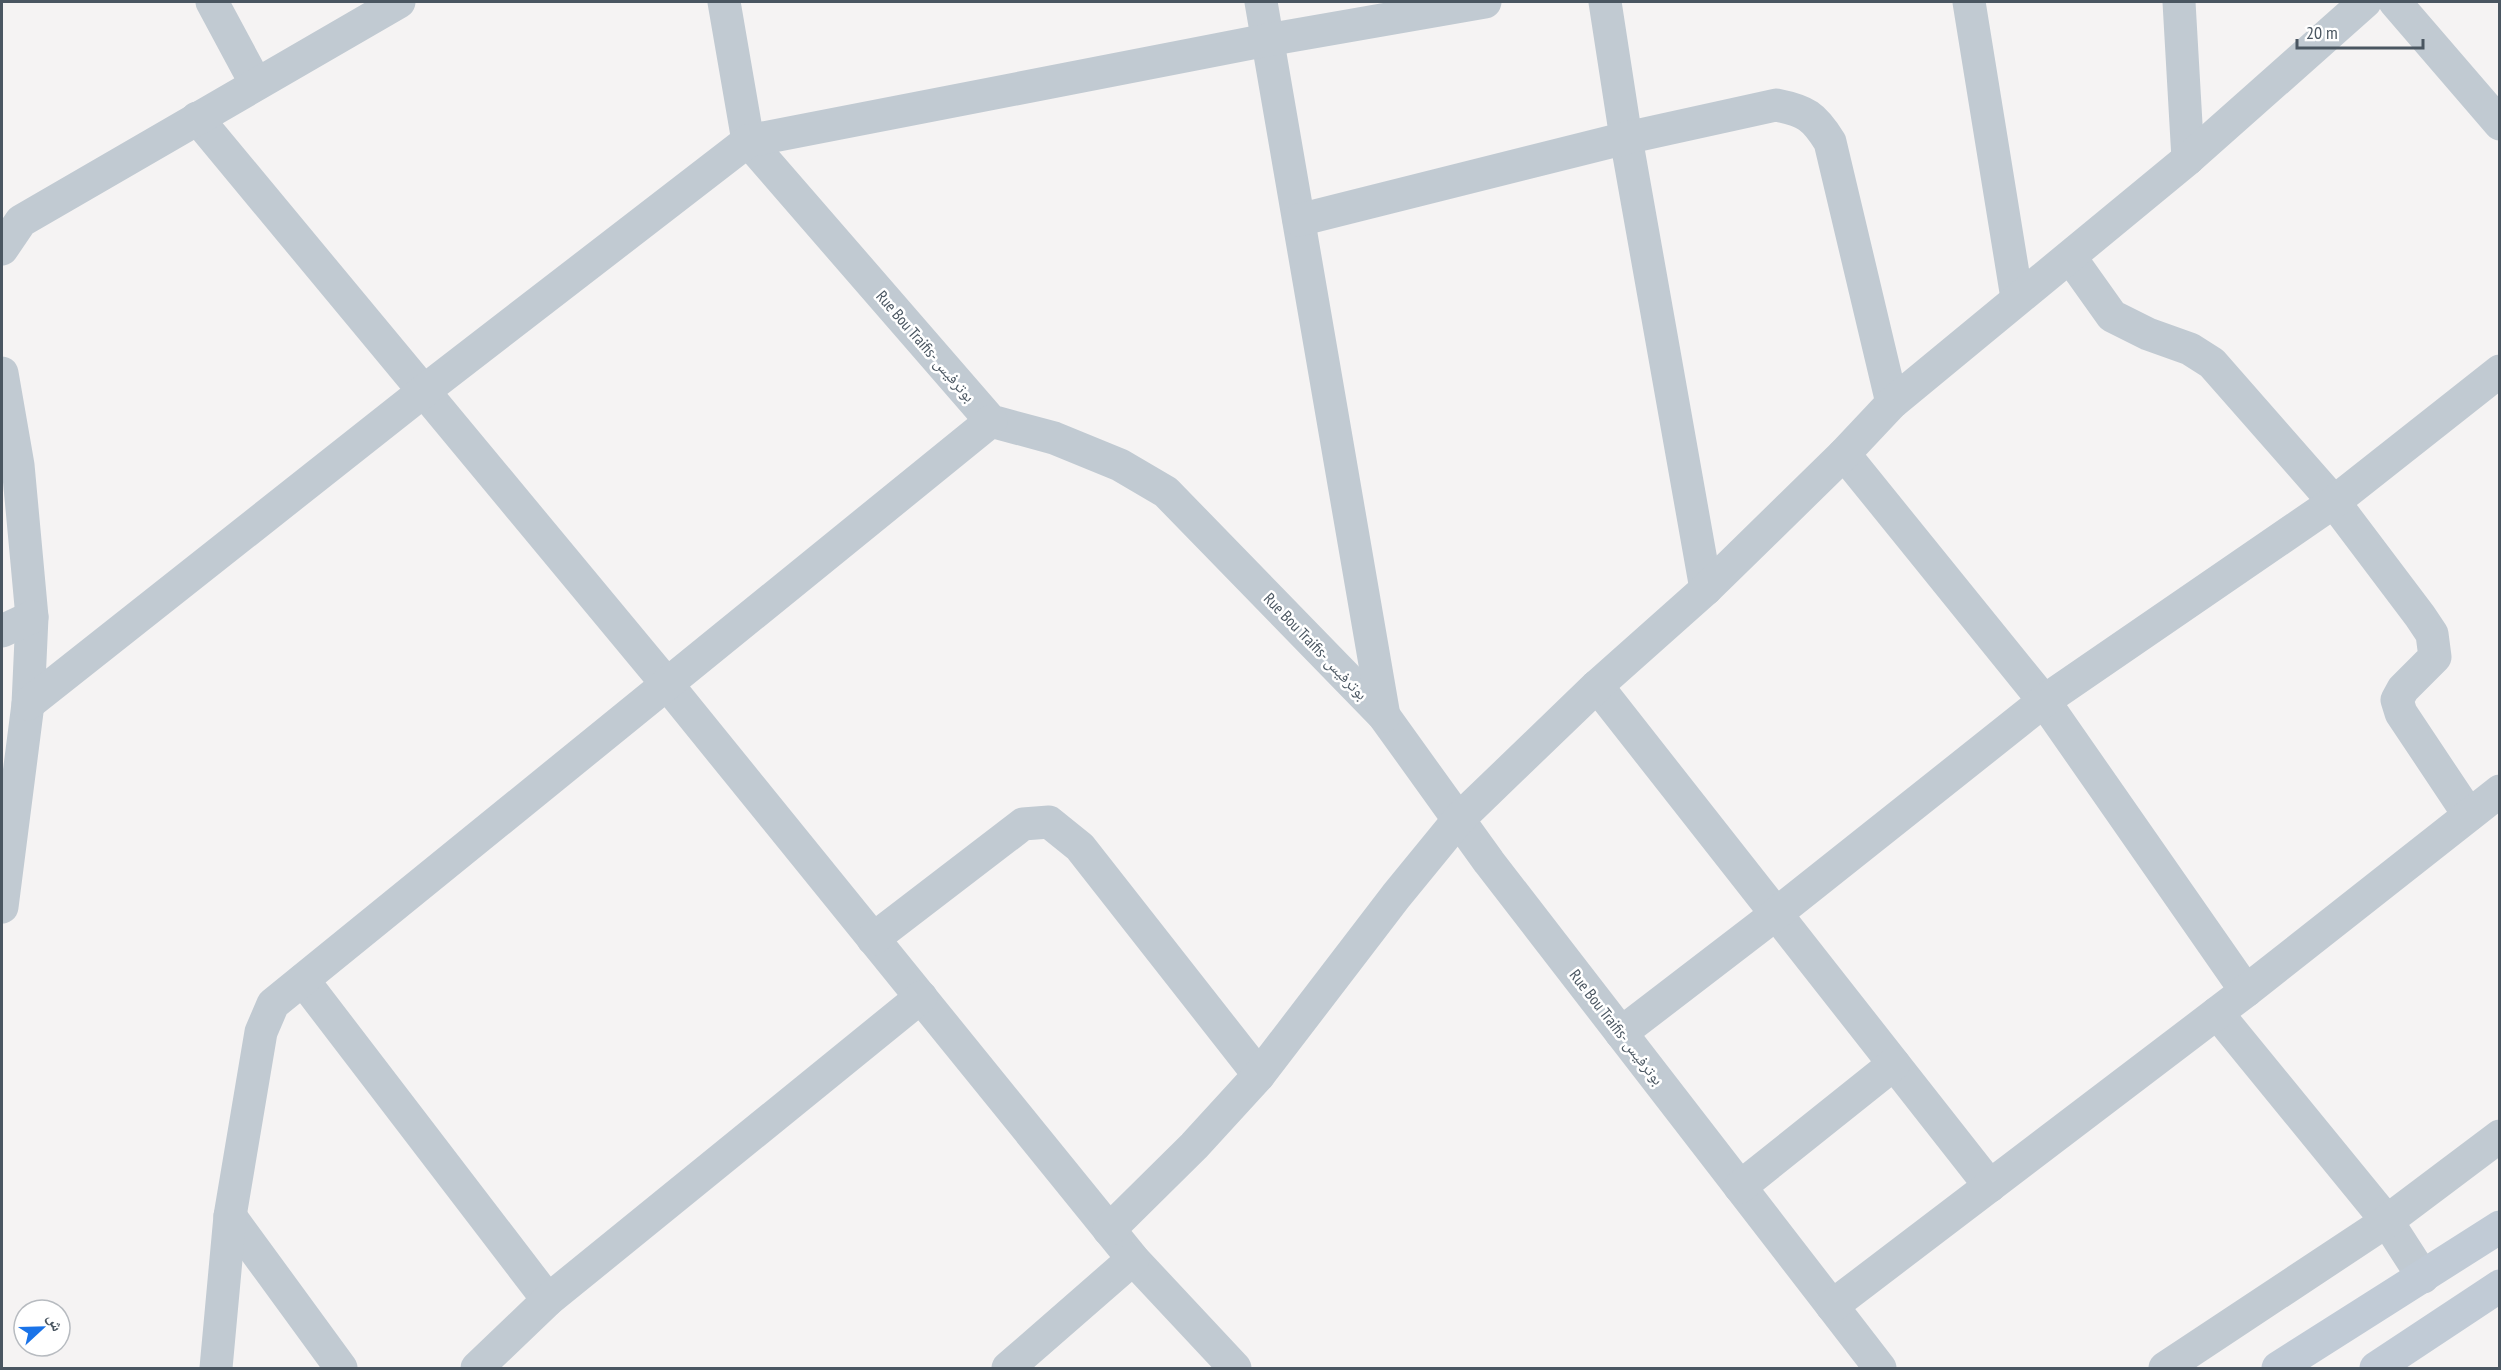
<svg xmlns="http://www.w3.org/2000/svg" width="2501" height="1370" font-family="'PT Sans Narrow','Noto Naskh Arabic',sans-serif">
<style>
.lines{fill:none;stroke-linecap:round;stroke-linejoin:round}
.minor{stroke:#c1cad2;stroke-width:33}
.secondary{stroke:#c1cbd6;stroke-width:33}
.labels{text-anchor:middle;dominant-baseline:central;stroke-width:5;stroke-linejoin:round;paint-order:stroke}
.street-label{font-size:16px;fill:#4a5661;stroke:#fff}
</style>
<rect width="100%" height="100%" fill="#f5f3f3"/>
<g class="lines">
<g class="minor">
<path d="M212,2L256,84"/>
<path d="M724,2L748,141L991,421L1054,438L1120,465L1166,492L1384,716L1489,862L1880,1368"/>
<path d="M1261,2L1384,716"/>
<path d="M1605,2L1626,138L1706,589"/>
<path d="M1969,2L2017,298"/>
<path d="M2179,2L2188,159"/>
<path d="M2395,2L2500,124"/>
<path d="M197,118L666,683L1133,1259L1235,1368"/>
<path d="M1299,220L1626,138L1776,105C1806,111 1814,116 1830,142L1892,403"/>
<path d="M2,249L21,221L399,2"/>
<path d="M2070,257L2112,316L2148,334L2190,349L2212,363L2334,502L2420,616L2432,634L2435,657L2403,689L2397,700L2401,713L2469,815"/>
<path d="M2,373L18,465L32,617L28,704L2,907"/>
<path d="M1844,454L2044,701L2246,991"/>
<path d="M2,631L32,617"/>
<path d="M1597,686L1990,1186"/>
<path d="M28,704L424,391L748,141L1267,40L1485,2"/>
<path d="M873,939L1023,824L1049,822L1080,847L1259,1075"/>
<path d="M303,980L548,1300"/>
<path d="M2217,1013L2387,1221L2423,1277"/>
<path d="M1621,1033L1776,914L2044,701L2334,502L2500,371"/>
<path d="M1740,1187L1894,1064"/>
<path d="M230,1216L341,1368"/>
<path d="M1109,1230L1194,1146L1259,1075L1396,896L1459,819L1597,686L1706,589L1844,454L1892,403L2188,159L2365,2"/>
<path d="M1832,1306L2246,991L2500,791"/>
<path d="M216,1368L230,1216L261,1032L273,1004L991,421"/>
<path d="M477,1368L548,1300L921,997"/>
<path d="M1008,1368L1133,1259"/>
<path d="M2165,1368L2387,1221L2500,1136"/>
</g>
<g class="secondary">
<path d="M2278,1368L2500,1227"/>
<path d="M2376,1368L2500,1286"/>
</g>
</g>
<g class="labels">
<g class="street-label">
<text transform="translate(926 346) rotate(49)">Rue Bou Traifis- بوترفيس</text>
<text transform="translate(1316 646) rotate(46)">Rue Bou Traifis- بوترفيس</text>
<text transform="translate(1617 1027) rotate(52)">Rue Bou Traifis- بوترفيس</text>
</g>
</g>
<rect width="2501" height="1370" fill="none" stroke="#4a5661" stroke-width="6"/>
<g transform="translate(42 1328) rotate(68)"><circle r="28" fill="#ffffff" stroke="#b7bbc0" stroke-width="1.5"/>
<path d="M0-4.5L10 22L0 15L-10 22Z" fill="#1a73e8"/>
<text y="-9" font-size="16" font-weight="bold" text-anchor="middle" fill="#4a5661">ش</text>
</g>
<path d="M2297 39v9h126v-9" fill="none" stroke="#4a5661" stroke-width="3"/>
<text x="2306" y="39" font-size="18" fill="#4a5661" stroke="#ffffff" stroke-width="4.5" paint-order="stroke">20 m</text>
</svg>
